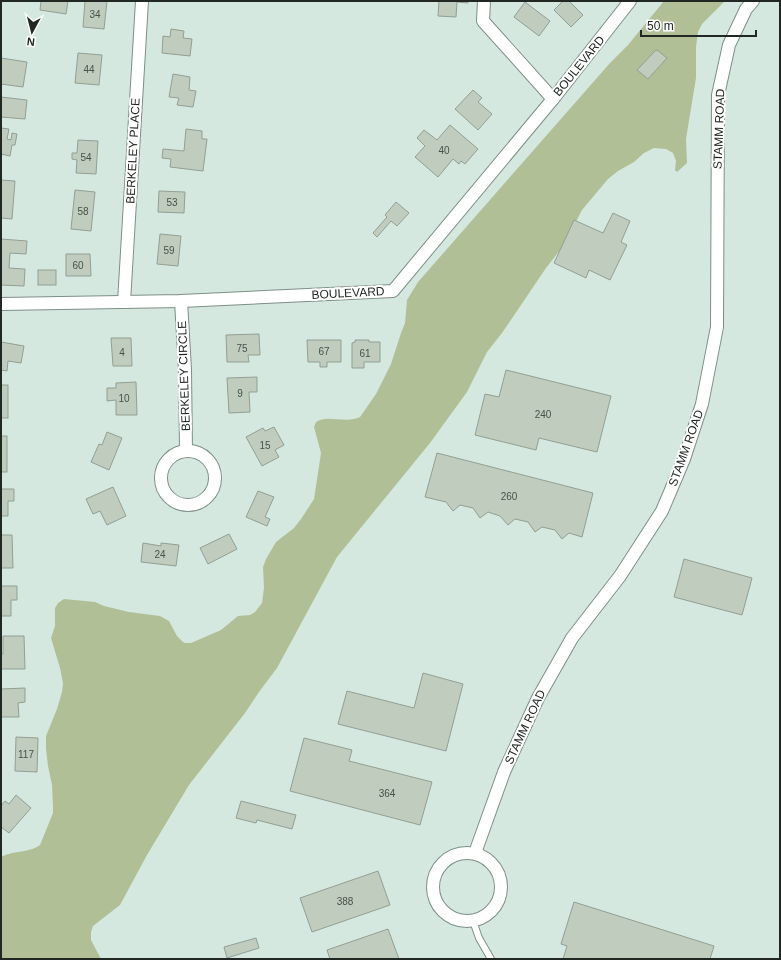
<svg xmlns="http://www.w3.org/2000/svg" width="781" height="960" font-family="Helvetica,sans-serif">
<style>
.green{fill:#b1bf97}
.building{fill:#bfccbe;stroke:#929f92}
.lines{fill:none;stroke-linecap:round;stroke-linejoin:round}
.lane-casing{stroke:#7d8f87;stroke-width:8}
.street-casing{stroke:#7d8f87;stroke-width:14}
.lane{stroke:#fff;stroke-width:6}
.street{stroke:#fff;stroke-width:12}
.labels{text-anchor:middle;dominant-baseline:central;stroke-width:4;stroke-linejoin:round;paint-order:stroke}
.number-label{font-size:10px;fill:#48514a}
.street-label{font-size:12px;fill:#212824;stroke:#fff}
</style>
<rect width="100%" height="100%" fill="#d5e8e0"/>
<path class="green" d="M664,1H725L702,24L698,32L696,47V78L686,139L687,163L677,172L675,170L676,161L673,153L666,149L654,148L644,153L634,162L618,171L608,179L582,210L564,245L546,268L502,333L487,352L467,392L430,443L337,557L277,668L259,692L245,713L189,785L147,855L120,905L93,926L91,932V940L101,959H1V857C14,850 30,853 40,845L53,813V807L52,785L48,766L46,749V736L57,709L62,692L63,683L60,668L51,638L55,626V608L58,603L64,599L95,602L104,606L129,612L160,616L169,621L177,636L183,642L185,643H191L221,630L238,616L250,615L255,612L262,603L264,588L263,567L266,559L276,542L294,528L301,519L314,499L321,453L314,427L316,422C327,414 346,424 360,417L376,394L391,364L401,333L405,323L407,300L418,282L610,63L628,45Z"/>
<g class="building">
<path d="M41,1H68L66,14L40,10Z"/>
<path d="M85,1H107L104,29L83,27Z"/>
<path d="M439,1H468V3L457,2L456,17L438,16Z"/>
<path d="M563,1H569L583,15L571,27L554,10Z"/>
<path d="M525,2L550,21L539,36L514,17Z"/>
<path d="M171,29L184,31L183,38L192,39L190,56L162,53L163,36L170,37Z"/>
<path d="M657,50L667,58L648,79L637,70L655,51Z"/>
<path d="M78,53L102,55L99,85L75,83Z"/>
<path d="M1,58L27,62L23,87L1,84Z"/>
<path d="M173,74L190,77L189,90L196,91L193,107L177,105L179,98L169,97Z"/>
<path d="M473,90L482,98L478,102L492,114L478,130L455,109Z"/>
<path d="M1,97L27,100L25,119L1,117Z"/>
<path d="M450,125L478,149L465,164L461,161L459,164L453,159L438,177L415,157L425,146L417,138L424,130L437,140Z"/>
<path d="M1,128L9,129L7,139L11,140L12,133L17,134L15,145H12L10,156L1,154Z"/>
<path d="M186,129L202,131V139H207L203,171L170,167L171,159L162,158L163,149L184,151Z"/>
<path d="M78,140L98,141L96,174L76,173L77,160L72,159V153H77Z"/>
<path d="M1,180L15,181L12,219L1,218Z"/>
<path d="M75,190L95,192L91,231L71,229Z"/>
<path d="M159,191L185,192L184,213L158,212Z"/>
<path d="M396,202L409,213L397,226L391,221L377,237L373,233L387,217L385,215Z"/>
<path d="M613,213L630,221L621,242L627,245L610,280L589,270L586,278L554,263L574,220L603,233Z"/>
<path d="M160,234L181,236L178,266L157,264Z"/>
<path d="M1,239L27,241L26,254L10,253L9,268L25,269L24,286L1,285Z"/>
<path d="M66,254H90L91,276H66Z"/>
<rect x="38" y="270" width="18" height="15"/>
<path d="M259,334L260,355H248L249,362H227L226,335Z"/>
<path d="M111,338H131L132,366H113Z"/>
<path d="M307,340H341V362H327V367H320V362H308Z"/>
<path d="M355,340H369V342H380V362H364V368H352V343L355,342Z"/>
<path d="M1,342L24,346L21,363L8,361L7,371L1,370Z"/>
<path d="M506,370L611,396L597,452L539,438L536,450L475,435L485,394L499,397Z"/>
<path d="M257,377V392H249L250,412L229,413L227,378Z"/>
<path d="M136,382L137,415H116V400L107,401V388H116V383Z"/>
<rect x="1" y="385" width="7" height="33"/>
<path d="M274,427L284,445L275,450L279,457L262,466L246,437L263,428L265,431Z"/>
<path d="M107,432L122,438L109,470L91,462L99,444L102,445Z"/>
<rect x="1" y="436" width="6" height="36"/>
<path d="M437,453L593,493L582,537L569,533L562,539L555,530L542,527L535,532L528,522L515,519L508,525L500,516L488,512L480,518L473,508L460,505L453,511L446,502L425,497Z"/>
<path d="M113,487L126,516L107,525L100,511L93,514L86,499Z"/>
<path d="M1,489H14V501H8V516H1Z"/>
<path d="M258,491L274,497L265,517L270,519L267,526L246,517Z"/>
<path d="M229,534L237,549L208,564L200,548Z"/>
<path d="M1,535H12L13,568H1Z"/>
<path d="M143,543L161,546V543L179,545L176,566L141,562Z"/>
<path d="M684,559L752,578L742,615L674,597Z"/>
<path d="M1,586H17V600H11V616H1Z"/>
<path d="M3,636H24L25,669H1V654H3Z"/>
<path d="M423,673L463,684L446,751L338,724L347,691L414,708Z"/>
<path d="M25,688V702L18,703L19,717H1V689Z"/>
<path d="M16,737L38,738L37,772L15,771Z"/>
<path d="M304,738L352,750L349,761L432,782L420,825L290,791Z"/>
<path d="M16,795L31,808L9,833L1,827V806L5,801L9,804Z"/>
<path d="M241,801L296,815L292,829L257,820L256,823L236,818Z"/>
<path d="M378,871L390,905L312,932L300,898Z"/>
<path d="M574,902L714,946L710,959H563L567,946L561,944Z"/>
<path d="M388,929L399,959H330L327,950Z"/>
<path d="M256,938L259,948L227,958L224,947Z"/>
</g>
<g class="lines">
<defs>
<path id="lane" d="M473,921L479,938L491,959"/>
<g id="street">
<path d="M484,1L483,21L553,99"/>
<path d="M181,301L185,370L186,451"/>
<path d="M124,302L142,1"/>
<path d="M1,304L181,301L393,291L553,99L630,1"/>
<circle cx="188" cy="478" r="27"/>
<circle cx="467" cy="887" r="34"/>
<path d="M475,853L504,772L538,698L572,638L620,576L662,511L684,459L702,404L717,327L718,95L729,45L746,9L753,1"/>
</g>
</defs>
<use href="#lane" class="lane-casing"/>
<use href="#street" class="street-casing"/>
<use href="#lane" class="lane"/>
<use href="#street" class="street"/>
</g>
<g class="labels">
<g class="number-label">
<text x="95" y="14">34</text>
<text x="89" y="69">44</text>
<text x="444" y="150">40</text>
<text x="86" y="157">54</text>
<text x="172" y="202">53</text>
<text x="83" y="211">58</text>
<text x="169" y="250">59</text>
<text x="78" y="265">60</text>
<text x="242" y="348">75</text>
<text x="324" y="351">67</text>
<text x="122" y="352">4</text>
<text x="365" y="353">61</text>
<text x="240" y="393">9</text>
<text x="124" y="398">10</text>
<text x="543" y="414">240</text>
<text x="265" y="445">15</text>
<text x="509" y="496">260</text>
<text x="160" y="554">24</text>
<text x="26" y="754">117</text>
<text x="387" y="793">364</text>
<text x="345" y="901">388</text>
</g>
<g class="street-label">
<text transform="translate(579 66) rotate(-51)">BOULEVARD</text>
<text transform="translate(719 129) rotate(-88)">STAMM ROAD</text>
<text transform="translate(133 151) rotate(-87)">BERKELEY PLACE</text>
<text transform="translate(348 293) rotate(-3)">BOULEVARD</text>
<text transform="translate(184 376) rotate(-92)">BERKELEY CIRCLE</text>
<text transform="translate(686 448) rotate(-70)">STAMM ROAD</text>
<text transform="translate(525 727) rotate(-65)">STAMM ROAD</text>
</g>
</g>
<rect width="781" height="960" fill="none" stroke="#212824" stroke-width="4"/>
<g transform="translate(32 32) rotate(187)" stroke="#ffffff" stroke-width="3" paint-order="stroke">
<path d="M0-3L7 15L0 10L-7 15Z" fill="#212824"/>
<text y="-6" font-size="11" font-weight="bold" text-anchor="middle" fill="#212824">N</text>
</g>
<path d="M641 30v6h115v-6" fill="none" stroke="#212824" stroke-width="2"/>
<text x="647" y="30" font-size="12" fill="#212824" stroke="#ffffff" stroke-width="3" paint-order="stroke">50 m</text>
</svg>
